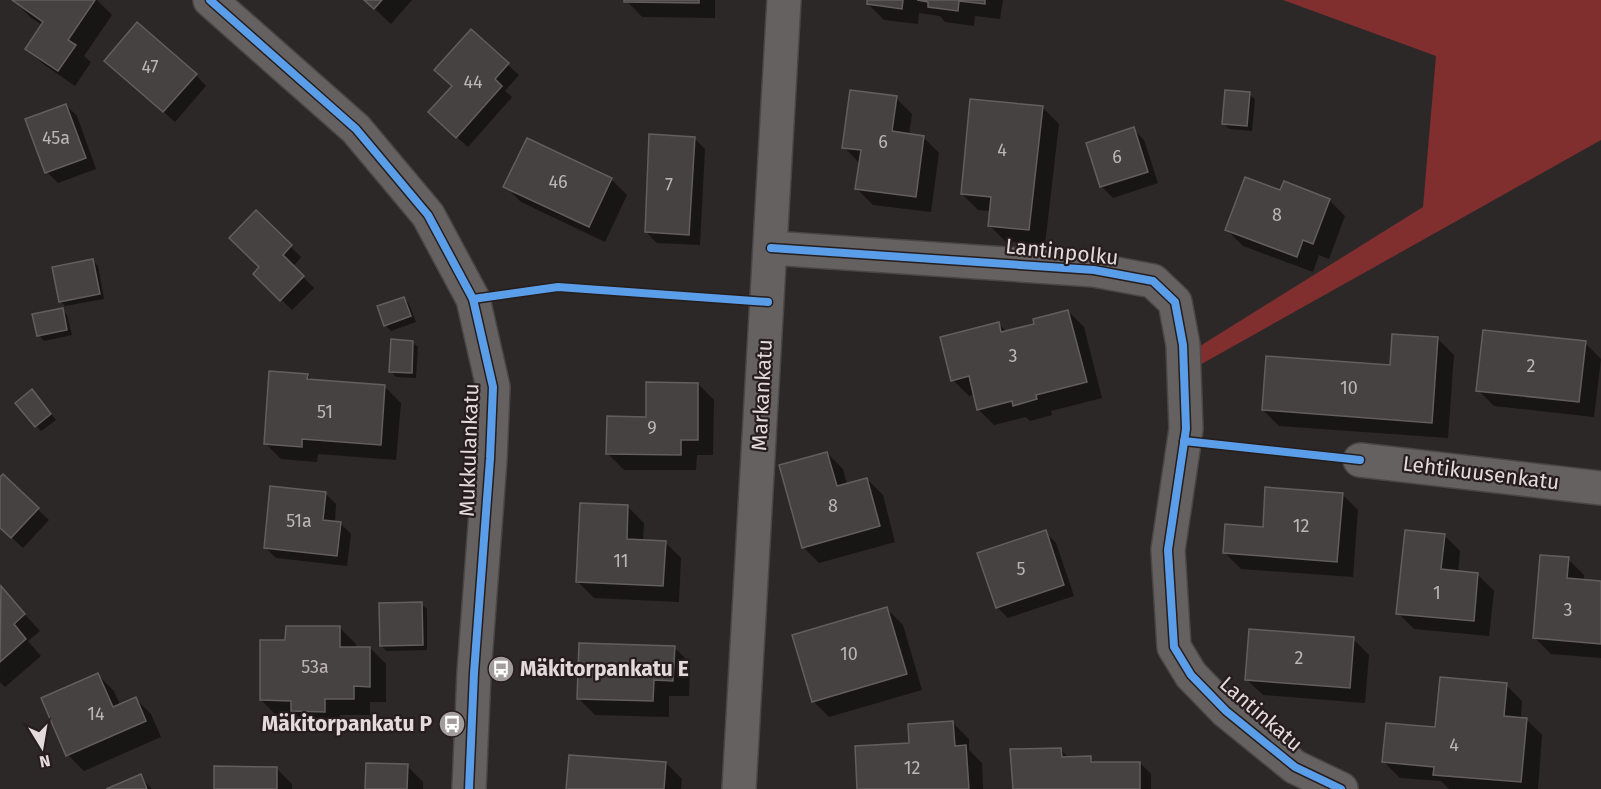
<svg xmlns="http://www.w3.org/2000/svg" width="1601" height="789" font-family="'Fira Sans',sans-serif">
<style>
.forest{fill:#812e2f}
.shadow{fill:#0007}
.building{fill:#474242;stroke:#635e5e;stroke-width:1.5}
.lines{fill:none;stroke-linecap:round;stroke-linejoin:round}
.minor-casing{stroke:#4b4645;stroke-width:36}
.minor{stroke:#656160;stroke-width:33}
.cycleway-casing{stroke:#261d1c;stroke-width:11}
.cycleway{stroke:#5a9eea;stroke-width:8}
.labels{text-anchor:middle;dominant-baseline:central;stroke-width:4.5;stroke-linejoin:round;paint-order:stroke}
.number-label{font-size:18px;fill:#bcb5b5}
.street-label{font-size:21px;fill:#e3dbdb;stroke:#261d1c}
.poi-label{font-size:21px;font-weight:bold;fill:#e3dbdb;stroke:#261d1c;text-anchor:start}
</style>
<rect width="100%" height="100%" fill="#2d2828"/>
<path class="forest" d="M1283,0H1601V140L1198,366L1200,346L1423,207L1436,56Z"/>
<g class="shadow">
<path d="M14,0H97L112,15L84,56L91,62L75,86L43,64L27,48L42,25L30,17Z"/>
<path d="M365,0H412L391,24Z"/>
<path d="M626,0H715V18L642,17Z"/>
<path d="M869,0H1003L1000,19L975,16L974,26L945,22L940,16L919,13L918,24L884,20L868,4Z"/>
<path d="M471,31L519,75L505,91L512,97L468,147L441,123Z"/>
<path d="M106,61L196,75L206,86L175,122Z"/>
<path d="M1249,94L1255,99L1252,131L1229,129L1223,123Z"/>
<path d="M896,98L912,114L909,135L923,137L939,153L931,212L873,205L857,189L860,164L844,147Z"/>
<path d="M66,105L77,116L96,169L58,183L47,172Z"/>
<path d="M1043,108L1059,124L1045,245L1005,241L989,225L991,211L978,210L962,194Z"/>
<path d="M1133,129L1144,140L1158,183L1113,198L1102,187L1088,144Z"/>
<path d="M694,138L705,149L700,245L657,243L646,232Z"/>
<path d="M611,179L627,195L605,242L521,202L505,186Z"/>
<path d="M1281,192L1329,200L1345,216L1329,259L1319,255L1313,272L1243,246L1227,230Z"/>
<path d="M256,212L301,257L293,267L314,288L292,310L255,274L261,268Z"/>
<path d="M93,261L98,266L104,299L65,306L60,301Z"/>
<path d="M404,298L409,304L416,322L391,331L385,325Z"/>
<path d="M62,309L67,315L72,335L44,341L39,335Z"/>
<path d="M1068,311L1084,327L1102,398L1051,411L1052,415L1030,421L1026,417L994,425L978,409L975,394L969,396L953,380L999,324L1007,332L1036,325Z"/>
<path d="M1438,339L1454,355L1448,438L1279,426L1263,410L1391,367Z"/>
<path d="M412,342L418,347L416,378L396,377L391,371Z"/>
<path d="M1585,343L1601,359L1594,417L1494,406L1478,390Z"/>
<path d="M307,375L313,381L385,387L401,403L396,460L318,454L317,462L281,459L265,443Z"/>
<path d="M698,384L714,400L713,455H697L696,470H624L608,454L647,419Z"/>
<path d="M37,396L56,420L41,431L36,426Z"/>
<path d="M827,453L843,469L847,484L867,479L883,495L895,542L819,563L803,547Z"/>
<path d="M3,476L49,520L23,548L0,527V479Z"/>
<path d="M325,493L336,504L335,523H340L351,534L347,566L276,558L265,547Z"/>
<path d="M1342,494L1358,510L1353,577L1241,569L1225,553Z"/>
<path d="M628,507L644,523L643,541L665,542L681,558L679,602L594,598L578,582Z"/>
<path d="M1045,532L1056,543L1074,596L1008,618L997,607Z"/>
<path d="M1444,535L1460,551L1458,573L1478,575L1494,591L1489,636L1414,629L1398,613Z"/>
<path d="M1568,559L1584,575V581L1601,582V658L1551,654L1535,638Z"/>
<path d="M1,588L40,631L28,641L41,656L5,687L0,682Z"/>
<path d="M421,604L427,609V650L386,651L381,645Z"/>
<path d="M887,609L903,625L922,690L829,717L813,701Z"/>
<path d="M340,628L356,644V648H370L386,664V702H370V715H340V727H308L298,716H277L261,700L287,641Z"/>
<path d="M1353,639L1369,655L1365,703L1263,695L1246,679Z"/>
<path d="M674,647L690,663L689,696H669V717L595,715L579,699Z"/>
<path d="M98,675L114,691L120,705L135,698L151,714L161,737L84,771L68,755Z"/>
<path d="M1506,685L1522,701L1521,719H1526L1542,735L1538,789H1449L1441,781L1400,778L1384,762Z"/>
<path d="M953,723L969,739V750L982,763L983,789H859L911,745Z"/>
<path d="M1061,750L1069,758H1090L1096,764L1140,763L1151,774V789H1014Z"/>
<path d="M666,763L682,779L681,789H568Z"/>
<path d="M407,766L423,782V789H366Z"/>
<path d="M276,768L292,784V789H216Z"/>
<path d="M140,776L152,789H110Z"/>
</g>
<g class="building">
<path d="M12,0H95L68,40L76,45L58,71L25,49L43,22Z"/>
<path d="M364,0H382L374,9Z"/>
<path d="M624,0H699V3L624,2Z"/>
<path d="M867,0H903L902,9L867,4Z"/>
<path d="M917,0H985V4L959,1L958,11L928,7V2Z"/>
<path d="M137,22L197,74L163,112L104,61Z"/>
<path d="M471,29L509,63L495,79L502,86L456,138L428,112L452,86L434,70Z"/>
<path d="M850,90L897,96L892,131L924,136L916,197L855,189L861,150L842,148Z"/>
<path d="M1225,90L1250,92L1247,126L1222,124Z"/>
<path d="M970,99L1043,106L1029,230L988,226L991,197L961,194Z"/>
<path d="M66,104L86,158L45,173L25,119Z"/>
<path d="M1134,127L1148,172L1100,187L1086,143Z"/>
<path d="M649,134L695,137L689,235L645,232Z"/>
<path d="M527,138L612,178L589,227L503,187Z"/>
<path d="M1245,177L1280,190L1284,181L1330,199L1313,244L1303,240L1297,257L1225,230Z"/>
<path d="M256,210L292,245L283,255L304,276L280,301L253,274L259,267L229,238Z"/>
<path d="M93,259L100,294L59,302L52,267Z"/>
<path d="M404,297L411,316L384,326L377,306Z"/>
<path d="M63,308L67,330L37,336L32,314Z"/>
<path d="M1068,310L1087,382L1036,395L1037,399L1013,406L1012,401L977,410L969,376L951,381L940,337L999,322L1001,332L1034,324L1033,319Z"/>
<path d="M1483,330L1586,341L1579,402L1476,391Z"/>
<path d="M1392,334L1438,337L1432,423L1262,410L1266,356L1390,365Z"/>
<path d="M391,339L413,341L412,373L389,372Z"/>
<path d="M269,371L308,374L307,379L385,385L381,445L302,439V447L264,444Z"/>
<path d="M646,382L698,383V440H681V455L606,454L607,416L646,417Z"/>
<path d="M32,389L51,414L35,427L15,403Z"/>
<path d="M827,452L837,486L867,478L880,526L802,548L779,465Z"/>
<path d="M3,474L39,508L11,538L0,528V477Z"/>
<path d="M270,486L326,492L323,520L341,522L337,556L264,548Z"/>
<path d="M1265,487L1343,493L1337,562L1223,553L1225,524L1263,527Z"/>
<path d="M580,503L628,505L627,539L666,541L663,586L576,582Z"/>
<path d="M1046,530L1064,585L996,608L977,553Z"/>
<path d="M1405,530L1445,534L1441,569L1478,573L1474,621L1396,614Z"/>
<path d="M1540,555L1569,557L1567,578L1601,581V644L1533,638Z"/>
<path d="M1,586L25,614L14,624L26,639L0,662Z"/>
<path d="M422,602L423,645L380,646L379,603Z"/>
<path d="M887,607L907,674L812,702L792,635Z"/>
<path d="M286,626H340V647H370V687L354,686V699H325V712L291,711V701L260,700V640H285Z"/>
<path d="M1249,629L1354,637L1350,688L1245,680Z"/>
<path d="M579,643L675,646L673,681L654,680L653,701L577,699Z"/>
<path d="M98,673L113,707L136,697L146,721L66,756L41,698Z"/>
<path d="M1440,677L1507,683L1504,716L1527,718L1521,782L1433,775L1434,767L1382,762L1386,723L1435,727Z"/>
<path d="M953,721L955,746L966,745L969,789H857L855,746L909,743L908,724Z"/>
<path d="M1061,748L1062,757L1091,756V762H1140V789H1013L1010,749Z"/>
<path d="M569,755L666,762L664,789H566Z"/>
<path d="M366,763L408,764L407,789H365Z"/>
<path d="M214,766L277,767V789H214Z"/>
<path d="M141,774L147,789H106Z"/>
</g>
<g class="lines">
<defs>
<g id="minor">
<path d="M210,0L356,129L428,215L473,299L493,387L490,459L474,673L469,789"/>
<path d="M771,248L1094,270L1153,281L1175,302L1183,345L1186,429L1168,550L1174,647L1191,675L1226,711L1295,767L1341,789"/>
<path d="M1360,460L1601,488"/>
<path d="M739,789L784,0"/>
</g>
</defs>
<use href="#minor" class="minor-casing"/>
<use href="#minor" class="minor"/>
<defs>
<g id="cycleway">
<path d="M210,0L356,129L428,215L473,299L493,387L490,459L474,673L469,789"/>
<path d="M771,248L1094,270L1153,281L1175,302L1183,345L1186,429L1168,550L1174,647L1191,675L1226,711L1295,767L1341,789"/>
<path d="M473,299L558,287L768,302"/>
<path d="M1184,441L1360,460"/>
</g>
</defs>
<use href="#cycleway" class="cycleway-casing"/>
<use href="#cycleway" class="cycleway"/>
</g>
<defs>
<symbol id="bus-disc" viewBox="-11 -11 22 22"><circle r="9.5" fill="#a39c9c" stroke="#261d1c"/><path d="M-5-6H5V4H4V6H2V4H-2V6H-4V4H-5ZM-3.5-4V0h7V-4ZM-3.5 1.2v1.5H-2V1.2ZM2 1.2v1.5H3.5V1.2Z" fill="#fff"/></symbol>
</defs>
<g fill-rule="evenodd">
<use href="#bus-disc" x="486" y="654" width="30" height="30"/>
<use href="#bus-disc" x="437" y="709" width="30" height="30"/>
</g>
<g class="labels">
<g class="number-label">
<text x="150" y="67">47</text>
<text x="473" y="82">44</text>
<text x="56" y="138">45a</text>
<text x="883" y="142">6</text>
<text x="1002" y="150">4</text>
<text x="1117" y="157">6</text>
<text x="558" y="182">46</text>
<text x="669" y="185">7</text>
<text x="1277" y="215">8</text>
<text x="1013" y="356">3</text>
<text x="1531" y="366">2</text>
<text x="1349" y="388">10</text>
<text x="325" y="412">51</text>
<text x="652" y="428">9</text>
<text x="833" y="506">8</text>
<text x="299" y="521">51a</text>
<text x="1301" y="526">12</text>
<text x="621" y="561">11</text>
<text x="1021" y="569">5</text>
<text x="1437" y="593">1</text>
<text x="1568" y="610">3</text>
<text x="849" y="654">10</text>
<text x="1299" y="658">2</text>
<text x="315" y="667">53a</text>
<text x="96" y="714">14</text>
<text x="1454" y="745">4</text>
<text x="912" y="768">12</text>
</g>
<g class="street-label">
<text transform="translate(1062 252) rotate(6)">Lantinpolku</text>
<text transform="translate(762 395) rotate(-87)">Markankatu</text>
<text transform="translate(469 450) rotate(-88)">Mukkulankatu</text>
<text transform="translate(1481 473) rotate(7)">Lehtikuusenkatu</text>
<text transform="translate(1261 714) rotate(41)">Lantinkatu</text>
</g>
<g class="poi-label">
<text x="520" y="669">Mäkitorpankatu E</text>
<text x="432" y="724" text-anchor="end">Mäkitorpankatu P</text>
</g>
</g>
<g transform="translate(42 747) rotate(169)" stroke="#261d1c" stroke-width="4.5" paint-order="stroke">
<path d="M0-4.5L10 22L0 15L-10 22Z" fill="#e3dbdb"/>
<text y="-9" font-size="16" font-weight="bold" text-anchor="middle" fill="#e3dbdb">N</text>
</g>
</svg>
